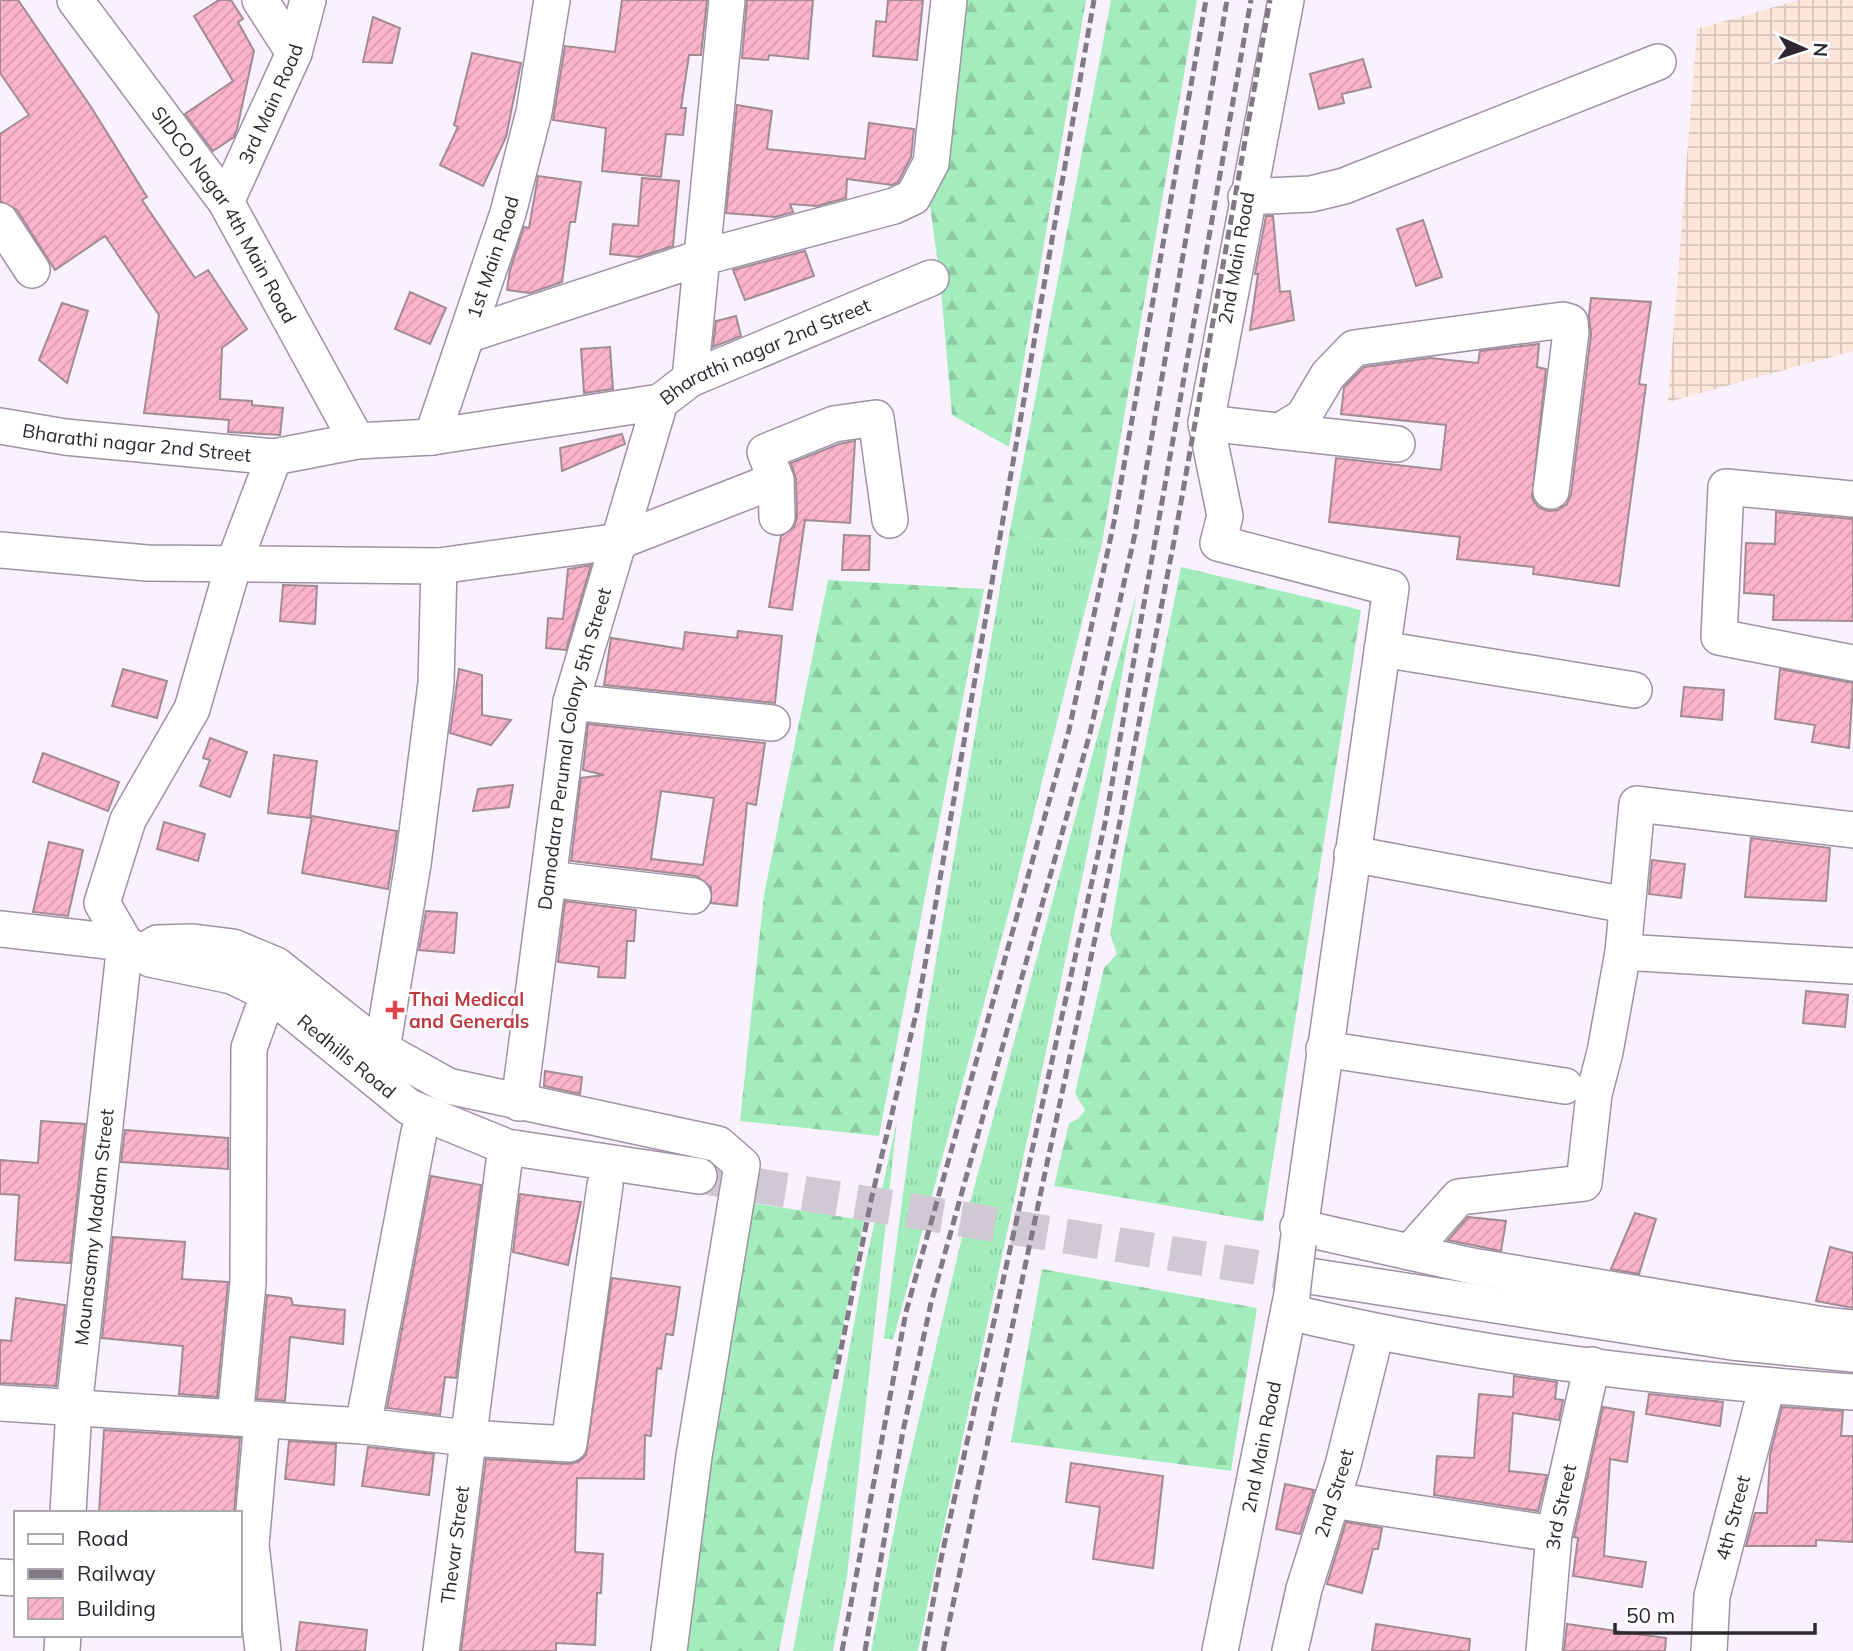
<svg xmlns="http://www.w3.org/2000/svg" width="1853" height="1651" font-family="Mulish,sans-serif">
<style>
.industrial{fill:url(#industrial-grid)}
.grass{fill:url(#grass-tufts)}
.forest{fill:url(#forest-firs)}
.building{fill:url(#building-hatch);stroke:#a38b92;stroke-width:2;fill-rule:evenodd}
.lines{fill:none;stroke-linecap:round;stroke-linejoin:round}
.minor-tunnel{stroke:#d0c9d4;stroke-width:35;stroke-dasharray:35 18;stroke-linecap:butt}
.minor-casing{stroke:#9e92a4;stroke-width:38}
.minor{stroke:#fff;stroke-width:35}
.rail{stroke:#817a84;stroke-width:5;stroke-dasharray:10 5;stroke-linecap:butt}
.minor-bridge-casing{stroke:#9e92a4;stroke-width:38;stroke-linecap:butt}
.minor-bridge{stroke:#fff;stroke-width:35}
.health-dot{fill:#e0444e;stroke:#fff;stroke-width:2.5}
.labels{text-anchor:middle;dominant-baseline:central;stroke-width:5;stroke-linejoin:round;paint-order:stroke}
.street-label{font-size:19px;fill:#2d2830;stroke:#fff}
.health-label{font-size:19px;font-weight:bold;fill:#be3a42;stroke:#fff;text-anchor:start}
</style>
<defs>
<pattern id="industrial-grid" width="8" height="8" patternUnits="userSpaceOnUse" patternTransform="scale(1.75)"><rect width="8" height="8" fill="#fce5d9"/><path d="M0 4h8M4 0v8" fill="none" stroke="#d8c4bb"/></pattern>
<pattern id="grass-tufts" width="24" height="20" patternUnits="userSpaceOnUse" patternTransform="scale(1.75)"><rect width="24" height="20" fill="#a3edbc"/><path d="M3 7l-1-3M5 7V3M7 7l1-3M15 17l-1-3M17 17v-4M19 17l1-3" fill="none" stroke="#8dcba2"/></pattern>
<pattern id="forest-firs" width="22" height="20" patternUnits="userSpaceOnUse" patternTransform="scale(1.75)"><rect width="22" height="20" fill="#a3edbc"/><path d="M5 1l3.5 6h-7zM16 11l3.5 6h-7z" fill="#8dcba2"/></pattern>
<pattern id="building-hatch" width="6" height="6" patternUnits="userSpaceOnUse" patternTransform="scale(1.75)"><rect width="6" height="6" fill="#fbb4cb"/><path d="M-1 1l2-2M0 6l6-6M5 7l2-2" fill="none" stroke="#d79baf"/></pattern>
</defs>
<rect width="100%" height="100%" fill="#f9f1fd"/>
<path class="industrial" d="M1799,0H1853V351L1668,402L1697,29Z"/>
<g class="grass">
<path d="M1009,536L1102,543L1016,885L893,1340L884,1338L927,1013Z"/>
<path d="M1137,592C1074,947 990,1298 918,1651H871L901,1495L971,1199Z"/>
<path d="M897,1121L847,1576L833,1651H793L864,1270Z"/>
</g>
<g class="forest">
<path d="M957,0H1086L1009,447L952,415L940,278L928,192Z"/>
<path d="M1111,0H1197L1102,543L1009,536Z"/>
<path d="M1181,567L1361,610L1263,1222L1054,1186L1069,1123L1078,1119L1085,1110L1075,1093L1104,968L1117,954L1110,934L1122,862Z"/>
<path d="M828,580L984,589L879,1136L740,1121L764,895Z"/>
<path d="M745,1202L864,1220L779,1651H680Z"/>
<path d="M1042,1269L1257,1308L1231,1471L1011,1442Z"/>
</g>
<g class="building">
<path d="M0,0H18L91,107L147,197L142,200L195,278L208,270L247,329L222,348L220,399L252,401V405L283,408L280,435L228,432L229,420L144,413L159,315L105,236L55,270L17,210L0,201V134L29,115L0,73Z"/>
<path d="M219,0H231L243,19L238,22L254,51L237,129L234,137L213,151L185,114L233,81L194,16Z"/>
<path d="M622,0H707L701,55H689L681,108H686L683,135L666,134L661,177L602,171L606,128L553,120L565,46L615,52Z"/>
<path d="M747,0H813L808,59L769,55L768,60L742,58Z"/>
<path d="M888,0H923L917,60L873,56L876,21L886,22Z"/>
<path d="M373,17L400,28L392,63L363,62Z"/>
<path d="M472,53L521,63L506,137L483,186L440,165L458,127L454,125Z"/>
<path d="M1363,59L1371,87L1342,94L1344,103L1319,109L1310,74Z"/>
<path d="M737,105L772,111L767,149L865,159L869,123L914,129L911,157L898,182L892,185L847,179L846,198L817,206L790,204L793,212L775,217L726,213Z"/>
<path d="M538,176L581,182L575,222H570L562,282L530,293L507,290L510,270L524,227L529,228Z"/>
<path d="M642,178L679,181L673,246L639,257L610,254L613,224L638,226Z"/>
<path d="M1266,216H1273L1280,292L1290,291L1294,320L1250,330L1258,274H1255Z"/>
<path d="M1423,220L1442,277L1416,286L1397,229Z"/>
<path d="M805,251L814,276L745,300L733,270Z"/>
<path d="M410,292L446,308L430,344L395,329Z"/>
<path d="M1591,298L1651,302L1639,384L1646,385L1619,586L1533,574L1534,567L1457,559L1460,537L1329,522L1336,458L1441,470L1446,425L1341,414L1344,387L1364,367L1430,358L1478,363L1480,351L1539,344L1537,367L1546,369L1532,498L1538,507L1548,511L1558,510L1567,504L1571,494L1591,335L1589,316Z"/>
<path d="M62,303L88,311L67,383L39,360Z"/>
<path d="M736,316L741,336L713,347L716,321Z"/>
<path d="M610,347L613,389L584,393L581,349Z"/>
<path d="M622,434L625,444L562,471L560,448Z"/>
<path d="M855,441L850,523L805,520L792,610L769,607L781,536L794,527L797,517L796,479L791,463L839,444Z"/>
<path d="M1776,512L1853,519V621L1773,620L1774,595L1744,593L1746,543L1775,544Z"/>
<path d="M844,535L870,536L869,570H842Z"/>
<path d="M591,565L566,650L546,648L548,618L563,619L568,569Z"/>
<path d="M283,585L317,586L315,624L280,621Z"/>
<path d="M738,631L782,636L775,703L604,685L611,638L683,649L685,632L737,638Z"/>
<path d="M123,669L167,681L157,718L112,706Z"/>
<path d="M459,669L482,675V715L511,720L491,745L450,733Z"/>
<path d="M1780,669L1853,683L1849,748L1812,742L1815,725L1775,719Z"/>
<path d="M1684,687L1724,690L1722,720L1681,716Z"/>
<path d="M588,724L765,743L756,805L747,803L737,906L711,903V887L696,876L571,861L581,778L604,775L583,770ZM661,791L714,798L703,865L651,859Z"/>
<path d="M210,738L247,752L230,797L200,786L210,760L203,758Z"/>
<path d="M43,753L119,782L108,811L33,782Z"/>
<path d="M274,755L317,761L310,818L268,813Z"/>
<path d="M513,785L509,807L473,811L478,789Z"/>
<path d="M312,816L397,831L388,889L302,873Z"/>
<path d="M164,822L205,834L198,861L157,849Z"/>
<path d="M1751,838L1830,848L1826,901L1745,897Z"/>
<path d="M49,842L83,850L68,916L33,912Z"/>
<path d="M1652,860L1685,864L1681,898L1649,894Z"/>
<path d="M565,901L636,910L634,941H627L625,978L598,977L599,967L558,962Z"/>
<path d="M426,911L457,913L454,953L419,950Z"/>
<path d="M1806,991L1848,995L1845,1027L1803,1023Z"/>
<path d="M545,1071L582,1077L580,1094L544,1086Z"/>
<path d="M41,1121L85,1124L70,1263L15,1260L19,1195L0,1194V1160L38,1163Z"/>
<path d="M125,1130L228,1138V1169L121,1162Z"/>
<path d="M431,1176L481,1185L456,1378L445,1377L440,1415L387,1408Z"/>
<path d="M520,1194L581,1202L568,1265L513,1252Z"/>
<path d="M1635,1213L1656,1219L1639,1274L1611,1269Z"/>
<path d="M1468,1217L1506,1221L1501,1251L1448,1240Z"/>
<path d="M113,1237L185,1242L182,1279L228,1282L217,1397L179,1394L183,1346L102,1338Z"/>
<path d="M1830,1247L1853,1253V1308L1816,1301Z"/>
<path d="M612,1278L680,1287L673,1335L666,1334L661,1369L657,1368L651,1436L645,1435L644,1479L577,1478L575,1552L603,1554L601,1593H597L595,1645L556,1643V1651H461L486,1459L568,1464L578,1462L586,1455Z"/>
<path d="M267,1295L291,1298L293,1305L345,1310L343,1344L290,1337L285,1401L257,1399Z"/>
<path d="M16,1298L65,1305L56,1386L0,1383V1340L11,1341Z"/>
<path d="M1514,1376L1557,1382L1555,1399L1563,1400L1559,1420L1513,1413L1509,1471L1547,1475L1538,1511L1434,1495L1437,1456L1474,1458L1479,1394L1513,1397Z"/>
<path d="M1649,1394L1723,1402L1720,1426L1646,1414Z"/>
<path d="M1603,1407L1634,1412L1627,1462L1610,1459L1604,1556L1646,1562L1642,1587L1573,1576L1578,1538L1574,1537Z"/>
<path d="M1782,1407L1843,1411L1841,1436H1853V1542L1816,1540V1546H1746L1755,1513H1767L1770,1455Z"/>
<path d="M104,1430L240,1438L234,1513H99Z"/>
<path d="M289,1441L336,1444L334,1485L285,1479Z"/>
<path d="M368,1447L434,1454L429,1495L362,1486Z"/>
<path d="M1071,1463L1163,1476L1153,1568L1093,1559L1100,1507L1066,1502Z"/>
<path d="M1285,1484L1314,1490L1300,1534L1276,1529Z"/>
<path d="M1346,1522L1382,1528L1378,1549H1373L1362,1593L1327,1584Z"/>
<path d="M300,1622L367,1630L365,1651H296Z"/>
<path d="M1376,1624L1470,1639L1469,1651H1372Z"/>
<path d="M1567,1624L1666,1638L1665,1651H1564Z"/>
</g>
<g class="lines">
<path class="minor-tunnel" d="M699,1176L1303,1275"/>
<defs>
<g id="minor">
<path id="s1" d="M75,0L226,202L357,441"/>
<path d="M260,0L294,53"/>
<path d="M1286,0L1206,423L1225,516L1218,543L1391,588L1298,1243"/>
<path d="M1246,197L1311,194L1344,186L1658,62"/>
<path id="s2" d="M226,202L294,53L308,0"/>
<path d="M0,221L32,270"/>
<path d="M467,335L700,258L894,206L913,197L931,163L949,0"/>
<path d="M690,379L727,0"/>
<path d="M1206,423L1397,444"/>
<path id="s3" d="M0,426L65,437L274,457"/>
<path d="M1280,431L1303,417L1328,375L1354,348L1563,320L1570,322L1571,332L1551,491"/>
<path id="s4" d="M432,437L660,402L690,379L931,278"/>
<path d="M1853,499L1726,487L1719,637L1853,663"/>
<path d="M777,517L776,480L765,452L834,424L876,418L890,520"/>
<path d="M0,550L147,563L439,566L620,541L776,480"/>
<path d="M1382,649L1634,690"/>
<path d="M571,702L772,723"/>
<path d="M1352,854L1610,902"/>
<path d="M548,879L693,896"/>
<path id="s5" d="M0,929L125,943L150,959L232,976L273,996L409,1107L507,1147L699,1176"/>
<path d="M1623,952L1853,966"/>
<path d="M141,953L157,943L193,942L233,947L276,965L382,1049L448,1086L718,1144L742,1165L694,1456L669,1651"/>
<path d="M382,1049L413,864L436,683L439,566"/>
<path d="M1324,1049L1565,1086"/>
<path id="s6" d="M519,1103L571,702L660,402"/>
<path d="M1298,1227L1472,1266L1824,1325L1853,1328"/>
<path d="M1410,1252L1459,1197L1584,1183L1594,1094L1605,1052L1623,952L1637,804L1853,830"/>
<path d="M1303,1275L1732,1342L1853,1354"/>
<path d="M1289,1312C1473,1356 1665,1379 1853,1392"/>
<path d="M0,1403L363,1426L419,1132"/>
<path d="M235,1418L248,1283L249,1048L262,1012"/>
<path d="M262,1420L251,1545L263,1651"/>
<path d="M363,1426L467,1438L569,1444L605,1185"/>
<path d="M1332,1500L1554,1534"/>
<path id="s7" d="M68,1513L74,1408L125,943L102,903L128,820L192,709L234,563L274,457L357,441L432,437L508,213L534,112L552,0"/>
<path d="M0,1577L16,1578"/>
<path d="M62,1651L63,1635"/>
<path id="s8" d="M441,1651L504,1162"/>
<path id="s9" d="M1220,1651L1292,1294"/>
<path id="s10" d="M1290,1651L1304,1589L1343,1465L1376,1333"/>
<path id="s11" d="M1544,1651L1554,1534L1592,1365"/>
<path id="s12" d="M1709,1651L1712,1596L1767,1386"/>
</g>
</defs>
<use href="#minor" class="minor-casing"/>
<use href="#minor" class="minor"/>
<g class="rail">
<path d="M835,1379L872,1196L917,1010L1094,0"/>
<path d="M842,1651L906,1312L1069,730L1114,522L1206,0"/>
<path d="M865,1651L903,1431L931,1303L1090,733L1135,534L1227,0"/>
<path d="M924,1651L941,1559L1105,823L1251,0"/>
<path d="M943,1651L1119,826L1175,536L1270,0"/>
</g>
<defs>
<path id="minor-bridge" d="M1292,1294L1298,1243"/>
</defs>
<use href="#minor-bridge" class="minor-bridge-casing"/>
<use href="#minor-bridge" class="minor-bridge"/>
</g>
<path class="health-dot" d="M391.5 999.5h7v7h7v7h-7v7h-7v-7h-7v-7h7z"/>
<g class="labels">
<g class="street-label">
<text stroke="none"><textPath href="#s2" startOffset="108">3rd Main Road</textPath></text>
<text stroke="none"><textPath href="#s1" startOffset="262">SIDCO Nagar 4th Main Road</textPath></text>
<text stroke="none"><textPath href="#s7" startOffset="1449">1st Main Road</textPath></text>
<text transform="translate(1236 258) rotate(-80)">2nd Main Road</text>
<text stroke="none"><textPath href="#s4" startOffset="348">Bharathi nagar 2nd Street</textPath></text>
<text stroke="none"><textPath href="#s3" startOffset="138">Bharathi nagar 2nd Street</textPath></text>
<text stroke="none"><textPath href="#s6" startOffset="359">Damodara Perumal Colony 5th Street</textPath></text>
<text stroke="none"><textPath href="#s5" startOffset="380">Redhills Road</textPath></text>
<text stroke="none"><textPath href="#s7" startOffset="287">Mounasamy Madam Street</textPath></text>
<text stroke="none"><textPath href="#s9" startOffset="208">2nd Main Road</textPath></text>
<text stroke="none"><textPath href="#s10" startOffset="164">2nd Street</textPath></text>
<text stroke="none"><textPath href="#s11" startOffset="145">3rd Street</textPath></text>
<text stroke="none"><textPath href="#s12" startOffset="136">4th Street</textPath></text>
<text stroke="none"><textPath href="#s8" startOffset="107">Thevar Street</textPath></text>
</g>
<g class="health-label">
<text x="409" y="999">Thai Medical<tspan x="409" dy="22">and Generals</tspan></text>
</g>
</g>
<rect x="14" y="1511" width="228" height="126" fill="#ffffff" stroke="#aba9ac" stroke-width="2"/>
<rect x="28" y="1534" width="35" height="10" fill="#ffffff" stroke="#aba9ac" stroke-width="2"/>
<text x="77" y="1546" font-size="21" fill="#2d2830">Road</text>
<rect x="28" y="1569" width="35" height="10" fill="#817a84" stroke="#aba9ac" stroke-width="2"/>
<text x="77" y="1581" font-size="21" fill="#2d2830">Railway</text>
<rect x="28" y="1598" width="35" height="21" fill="url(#building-hatch)" stroke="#aba9ac" stroke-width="2"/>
<text x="77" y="1616" font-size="21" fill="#2d2830">Building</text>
<g transform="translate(1804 49) rotate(93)" stroke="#ffffff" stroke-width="5" paint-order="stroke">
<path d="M0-5L12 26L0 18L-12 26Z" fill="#2d2830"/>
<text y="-10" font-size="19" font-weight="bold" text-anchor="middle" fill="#2d2830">N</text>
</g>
<path d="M1615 1623v10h200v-10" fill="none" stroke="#2d2830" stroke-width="3.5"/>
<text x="1626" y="1623" font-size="21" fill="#2d2830" stroke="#ffffff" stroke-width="5" paint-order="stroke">50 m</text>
</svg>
